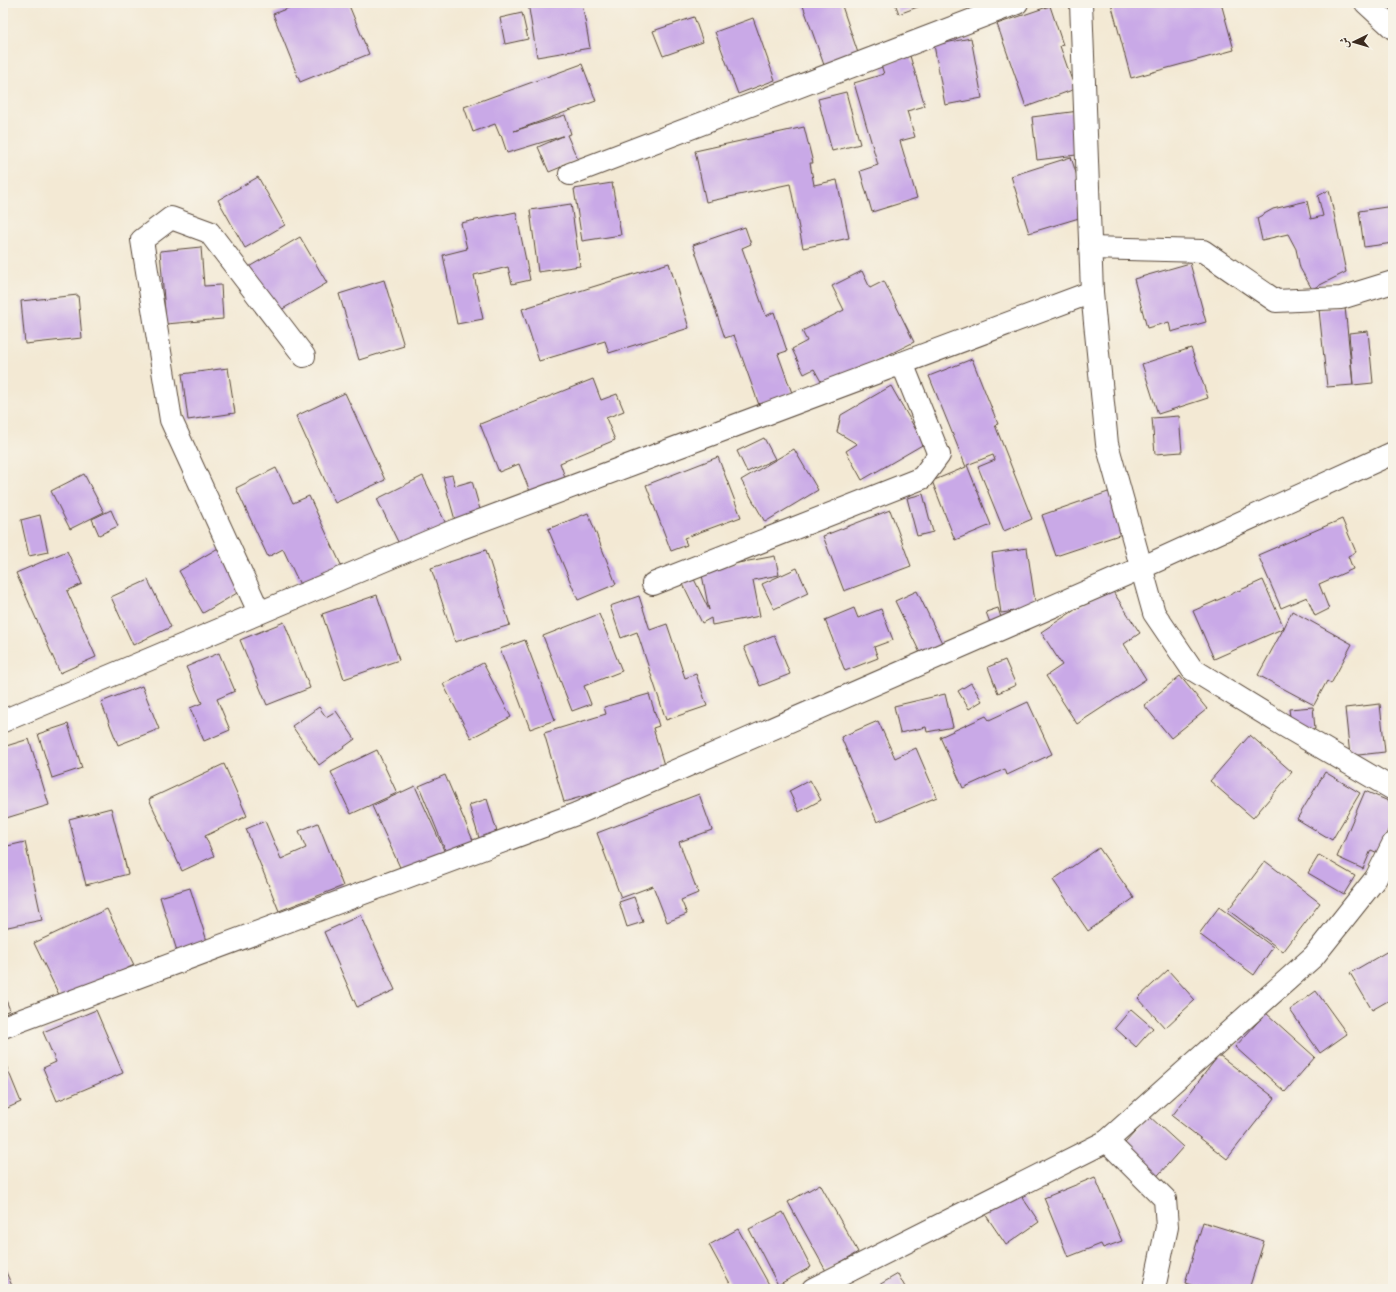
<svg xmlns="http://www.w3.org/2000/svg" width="1396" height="1292" font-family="'Gentium Book Plus',Amiri,serif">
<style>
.building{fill:#c9a9e7}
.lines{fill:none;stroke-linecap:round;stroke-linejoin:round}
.street-casing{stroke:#574739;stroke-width:24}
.secondary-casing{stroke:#574739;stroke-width:24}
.street{stroke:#fff;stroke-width:22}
.secondary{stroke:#fff;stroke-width:22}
</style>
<rect width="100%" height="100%" fill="#f7f3e8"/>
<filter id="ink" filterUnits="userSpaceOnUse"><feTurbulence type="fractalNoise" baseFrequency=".025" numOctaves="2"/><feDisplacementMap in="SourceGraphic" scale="8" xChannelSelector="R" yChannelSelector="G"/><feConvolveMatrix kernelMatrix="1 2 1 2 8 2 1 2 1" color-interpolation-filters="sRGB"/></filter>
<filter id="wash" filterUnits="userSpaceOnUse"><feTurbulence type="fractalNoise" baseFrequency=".012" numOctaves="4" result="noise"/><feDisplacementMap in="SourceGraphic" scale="16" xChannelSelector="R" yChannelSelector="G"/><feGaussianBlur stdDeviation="0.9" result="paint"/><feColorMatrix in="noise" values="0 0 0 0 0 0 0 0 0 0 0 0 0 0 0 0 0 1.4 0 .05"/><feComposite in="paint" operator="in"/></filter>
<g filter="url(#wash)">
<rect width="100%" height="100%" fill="#f3e9d4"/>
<g id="blocks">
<g class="building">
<path d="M301,3H348L369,54L300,82L273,14Z"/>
<path d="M528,3H582L590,48L537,57Z"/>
<path d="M802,3H841L858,53L824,65Z"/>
<path d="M895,3H928L899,14Z"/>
<path d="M1111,3H1221L1234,50L1131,78Z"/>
<path d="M1050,6L1063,45L1060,46L1075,89L1026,107L997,24Z"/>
<path d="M522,13L528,39L505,44L500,18Z"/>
<path d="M694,17L703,42L663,56L653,31Z"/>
<path d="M753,18L775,80L738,94L715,32Z"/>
<path d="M971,38L982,98L945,105L934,45Z"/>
<path d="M910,56L925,106L907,111L915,137L900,141L917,198L872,212L860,171L878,165L854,83L884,74L881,65Z"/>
<path d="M582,64L596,101L514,131L565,115L571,134L567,135L578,160L549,172L538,147L563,136L507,153L501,135L500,136L495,124L473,132L464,107Z"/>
<path d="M846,92L860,144L832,151L818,99Z"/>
<path d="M1079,111L1084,154L1037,160L1032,117Z"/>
<path d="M804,127L813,163H810L814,185L837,180L849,238L803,248L790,184L706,202L695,151Z"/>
<path d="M1071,157L1089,215L1029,233L1011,176Z"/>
<path d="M258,177L285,225L245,248L218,200Z"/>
<path d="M612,183L621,235L582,241L574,189Z"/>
<path d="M1329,190L1346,272L1312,289L1300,268L1296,249L1288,234L1262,240L1257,218L1273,209L1307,201L1311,219L1323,216L1318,196Z"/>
<path d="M571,204L580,266L538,272L530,210Z"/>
<path d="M1393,206V243L1364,247L1359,211Z"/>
<path d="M516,212L530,280L512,284L508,267L474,275L483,319L457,324L443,255L467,249L461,223Z"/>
<path d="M745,227L751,244L742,248L766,316L774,312L787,351L778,354L792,393L759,405L734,335L725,338L693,245Z"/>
<path d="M300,237L327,283L274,314L247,268Z"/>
<path d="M201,247L204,286L221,285L223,319L166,324L160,251Z"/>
<path d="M669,263L689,328L609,353L605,341L539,361L522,309Z"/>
<path d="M1190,263L1206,322L1171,332L1169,322L1147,328L1134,279Z"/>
<path d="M862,271L870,288L884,281L914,342L824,387L814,369L804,374L792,349L807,341L802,331L844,310L832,286Z"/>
<path d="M384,280L404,346L359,360L339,294Z"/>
<path d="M78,295L82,338L25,344L21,301Z"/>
<path d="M1345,307L1353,385L1327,387L1319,310Z"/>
<path d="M1368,331L1373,383L1353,385L1349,333Z"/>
<path d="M1191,348L1208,398L1158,414L1142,364Z"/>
<path d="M972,359L998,424L995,425L1032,519L1004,531L978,467L995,460L993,455L967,465L991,525L955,540L932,481L966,467L929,376Z"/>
<path d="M228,368L235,413L188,420L182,374Z"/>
<path d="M593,379L601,400L617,394L624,411L606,418L615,440L560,463L566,480L531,494L519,464L499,472L480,424Z"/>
<path d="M891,386L924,444L862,480L846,451L857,444L837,432L841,415Z"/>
<path d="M345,393L385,480L335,503L296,416Z"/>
<path d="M1179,416L1182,452L1155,454L1152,418Z"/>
<path d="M764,438L775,459L747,472L737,451Z"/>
<path d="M794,449L818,490L765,522L741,480Z"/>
<path d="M718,457L741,517L684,538L687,545L671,551L646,485Z"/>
<path d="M276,468L293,503L309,496L343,569L302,589L283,549L268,557L236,488Z"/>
<path d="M84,474L104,512L70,529L51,491Z"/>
<path d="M452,475L455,486L472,481L481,513L455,520L443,477Z"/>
<path d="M423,476L447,526L401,548L377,499Z"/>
<path d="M1111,491L1125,533L1056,556L1042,515Z"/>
<path d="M923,494L933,532L917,536L907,498Z"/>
<path d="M111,510L118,526L99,535L92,519Z"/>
<path d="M890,510L911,566L844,591L823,536Z"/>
<path d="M588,513L616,584L578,600L548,529Z"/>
<path d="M40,515L48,552L29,556L21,520Z"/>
<path d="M1342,519L1356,552L1348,556L1353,569L1319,584L1329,609L1315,616L1307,597L1281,608L1258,555Z"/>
<path d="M220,547L244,589L203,613L179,571Z"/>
<path d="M1027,548L1036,608L1001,613L992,553Z"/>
<path d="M486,550L510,625L455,642L431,568Z"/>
<path d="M67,551L82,584L67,591L96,657L60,673L16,573Z"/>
<path d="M775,556L779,575L753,580L760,616L712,625L711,618L702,623L682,582L693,577L709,610L701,570Z"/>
<path d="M797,568L808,593L774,609L762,584Z"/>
<path d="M148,580L171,627L133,645L111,597Z"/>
<path d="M1263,580L1284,628L1292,611L1352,644L1331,684L1327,681L1314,705L1258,675L1284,628L1214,659L1193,611Z"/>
<path d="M1110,587L1140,633L1124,644L1146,679L1077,724L1046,676L1062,665L1041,632Z"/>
<path d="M917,591L943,645L921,655L895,601Z"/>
<path d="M377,595L399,660L344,679L322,614Z"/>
<path d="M639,596L650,630L667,624L685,678L696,674L707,706L666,720L637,632L621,638L610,606Z"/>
<path d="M854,608L858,618L881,609L893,640L874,647L878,658L845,671L825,620Z"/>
<path d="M998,608L1003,624L992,628L986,612Z"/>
<path d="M599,614L622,671L584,686L591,704L572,711L543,636Z"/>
<path d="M284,622L310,688L267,705L240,640Z"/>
<path d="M774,635L790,674L760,686L744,647Z"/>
<path d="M525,640L555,720L530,729L500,649Z"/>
<path d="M219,653L235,691L217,699L230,730L204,741L190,708L202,703L186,667Z"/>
<path d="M1005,660L1016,685L998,693L988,667Z"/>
<path d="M483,663L511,717L471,738L443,684Z"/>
<path d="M1180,676L1207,709L1171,738L1144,705Z"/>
<path d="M971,683L982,701L969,709L958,691Z"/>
<path d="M142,686L159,729L118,745L101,702Z"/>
<path d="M649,694L659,726L653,728L666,772L564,802L544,733L606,714L604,707Z"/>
<path d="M945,694L953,727L927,732L926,727L900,733L894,706Z"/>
<path d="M1028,702L1052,754L1007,775L1005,769L963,788L940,737L986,716L989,720Z"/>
<path d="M1380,704L1385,752L1350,756L1345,708Z"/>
<path d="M319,707L326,717L336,711L355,739L319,765L292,726Z"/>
<path d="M1313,707L1315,729L1292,731L1289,709Z"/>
<path d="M878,721L895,758L916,748L937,797L877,822L841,737Z"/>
<path d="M68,724L82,768L52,778L38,734Z"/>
<path d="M1250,735L1292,772L1253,818L1210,781Z"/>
<path d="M29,739L49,805L3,819V747Z"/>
<path d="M377,750L397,793L351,814L331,772Z"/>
<path d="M224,764L247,816L205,836L214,856L182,871L149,799Z"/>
<path d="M1325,772L1360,793L1332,840L1297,819Z"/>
<path d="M445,775L475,845L448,857L419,786Z"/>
<path d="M810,780L821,800L799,812L789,791Z"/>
<path d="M415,786L447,857L404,876L372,806Z"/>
<path d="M1365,791L1393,803V819L1378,853L1371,850L1363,869L1337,857Z"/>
<path d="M699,794L712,830L679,842L698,893L681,900L687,914L667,922L653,886L621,898L597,833Z"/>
<path d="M487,799L498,835L480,841L469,805Z"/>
<path d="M111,808L128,874L86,885L69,819Z"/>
<path d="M265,821L281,859L306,848L299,831L318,823L343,886L279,911L246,829Z"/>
<path d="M25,842L42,920L3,928V847Z"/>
<path d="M1099,848L1134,898L1088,931L1053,880Z"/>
<path d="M1319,855L1355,876L1344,894L1308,873Z"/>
<path d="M1265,861L1320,903L1283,952L1228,910Z"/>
<path d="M190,888L207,941L177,951L160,897Z"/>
<path d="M634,897L643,922L627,927L619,902Z"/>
<path d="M1219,907L1273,947L1254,975L1199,934Z"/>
<path d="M107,909L134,965L62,1001L34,943Z"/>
<path d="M361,915L395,990L357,1007L324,932Z"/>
<path d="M1388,951L1393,959V998L1372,1010L1350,973Z"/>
<path d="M1168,970L1195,1000L1165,1028L1138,998Z"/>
<path d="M1316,991L1347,1034L1320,1053L1290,1010Z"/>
<path d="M3,993L10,1010L3,1013Z"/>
<path d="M1131,1009L1153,1028L1136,1047L1115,1028Z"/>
<path d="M96,1010L123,1073L57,1101L43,1068L56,1062L43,1032Z"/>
<path d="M1266,1013L1315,1057L1285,1092L1235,1047Z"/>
<path d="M1219,1055L1275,1098L1227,1159L1172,1116Z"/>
<path d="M3,1058L21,1102L3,1110Z"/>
<path d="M1149,1116L1183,1147L1152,1182L1118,1151Z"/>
<path d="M1095,1177L1122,1241L1103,1248L1101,1244L1068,1257L1044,1198Z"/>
<path d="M820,1184L858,1252L826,1271L788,1202Z"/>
<path d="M1018,1191L1039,1222L1006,1245L985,1214Z"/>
<path d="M783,1212L811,1267L778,1285L749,1229Z"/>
<path d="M1203,1222L1264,1241L1249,1289H1203L1185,1283Z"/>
<path d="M738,1229L771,1288L769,1289H733L709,1245Z"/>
<path d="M3,1265L12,1286L6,1289H3Z"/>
<path d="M898,1274L906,1289H872Z"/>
</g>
</g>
</g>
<g filter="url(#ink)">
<use href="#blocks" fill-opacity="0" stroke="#574739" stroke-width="1"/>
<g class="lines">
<defs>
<g id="street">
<path d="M1081,3L1092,292L1107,444L1154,613L1192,669L1285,726L1393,789"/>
<path d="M570,174L1017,3"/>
<path d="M1090,248L1203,251L1276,301L1341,298L1393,282"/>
<path d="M653,584L922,478L939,455L902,363"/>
<path d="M259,612L171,420L142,240L171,218L209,232L304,356"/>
<path d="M3,721L456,530L1092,292"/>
<path d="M3,1027L576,814L1141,568L1393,453"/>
<path d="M1107,1141L1165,1199L1167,1227L1155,1284"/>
<path d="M813,1289L1107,1141L1314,956L1376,878L1393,844"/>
</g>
<path id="secondary" d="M1366,3L1393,28"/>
</defs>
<use href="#street" class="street-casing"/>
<use href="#secondary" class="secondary-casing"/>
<use href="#street" class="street"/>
<use href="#secondary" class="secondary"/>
</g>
</g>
<rect width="1396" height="1292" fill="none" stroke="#f7f3e8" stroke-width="16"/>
<g transform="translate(1354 42) rotate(265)" stroke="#f7f3e8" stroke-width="3" paint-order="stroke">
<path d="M0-3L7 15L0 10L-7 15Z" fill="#3b2a1e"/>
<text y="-6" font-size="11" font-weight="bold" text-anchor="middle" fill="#3b2a1e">ش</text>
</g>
</svg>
